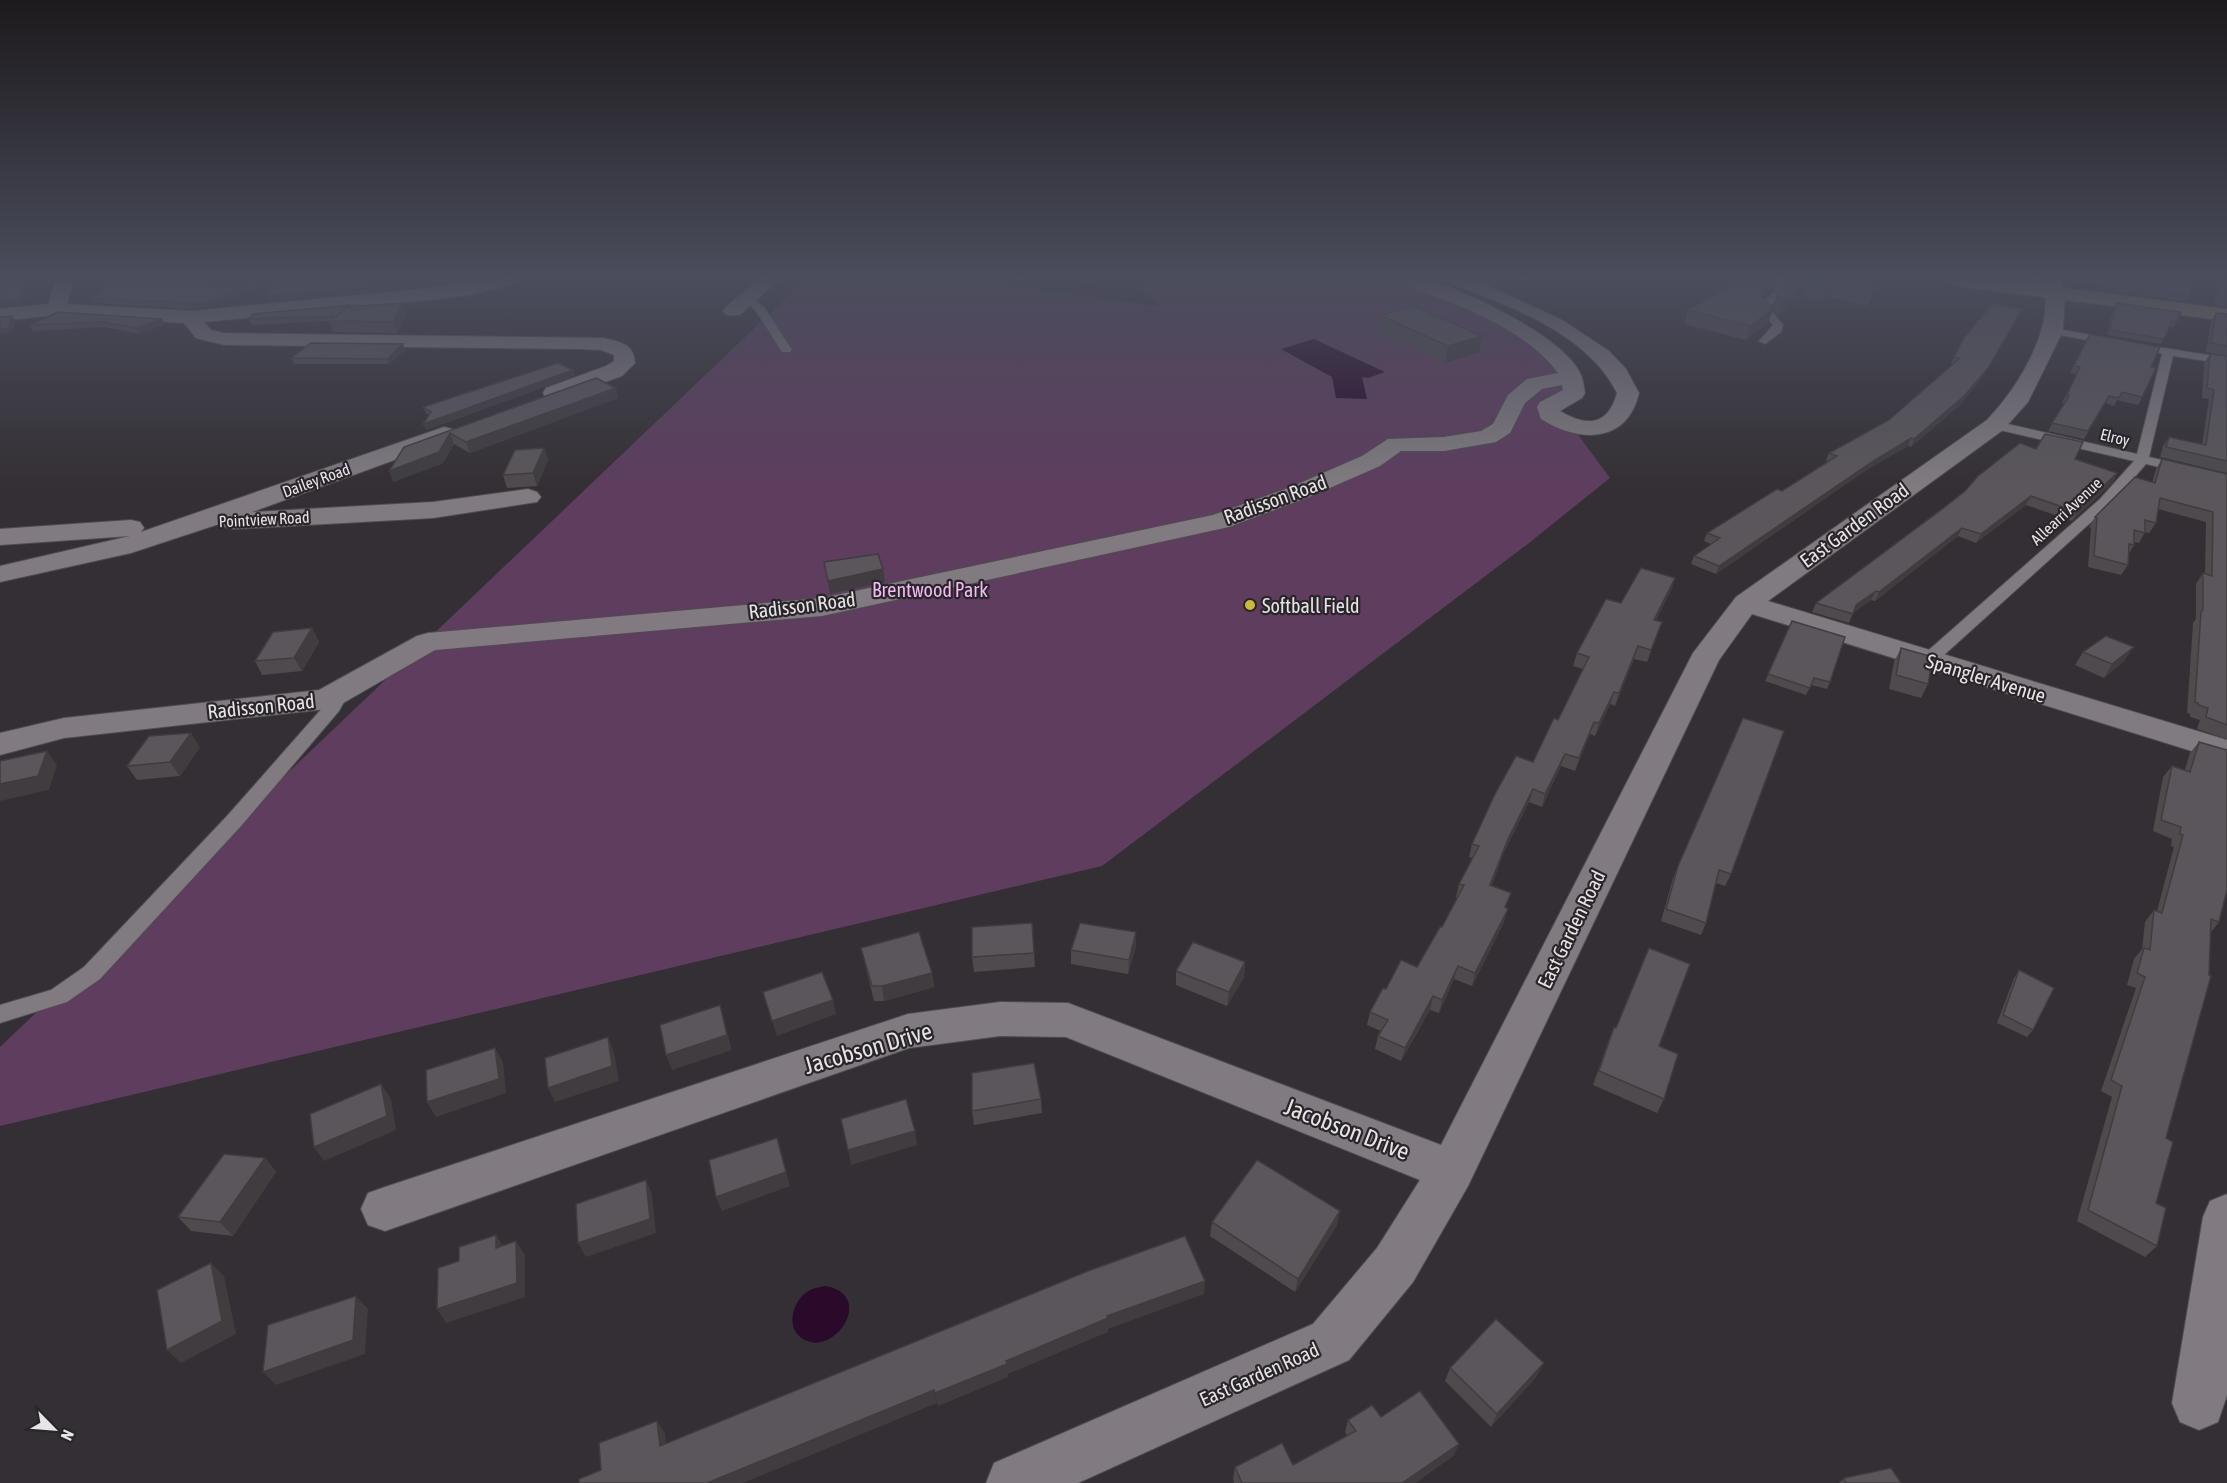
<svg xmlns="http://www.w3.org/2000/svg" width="2227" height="1483" font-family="'Asap Condensed',sans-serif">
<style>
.green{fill:#5e3d5f}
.water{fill:#290a2b}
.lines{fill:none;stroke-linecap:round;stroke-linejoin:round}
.service-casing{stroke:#504c50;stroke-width:2}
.minor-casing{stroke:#504c50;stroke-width:2}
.secondary-casing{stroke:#504c50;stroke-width:2}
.service{fill:#817b81;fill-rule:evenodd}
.minor{fill:#817b81;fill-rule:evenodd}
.secondary{fill:#867e64;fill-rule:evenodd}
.wall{fill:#4e4a4e}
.shaded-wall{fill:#403c40}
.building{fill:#5b565b;stroke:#403c40;stroke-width:1.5}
.poi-dot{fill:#cbba39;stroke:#2a252a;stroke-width:2}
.labels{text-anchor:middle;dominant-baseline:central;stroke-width:4.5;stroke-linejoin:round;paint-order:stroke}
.far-street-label{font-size:16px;fill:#e7e4e7;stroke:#2a252a}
.street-label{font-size:20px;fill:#e7e4e7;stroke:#2a252a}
.park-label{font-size:20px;fill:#f3b9f4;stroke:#2a252a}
.poi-label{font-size:20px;fill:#e7e4e7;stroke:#2a252a;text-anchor:start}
.near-street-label{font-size:24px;fill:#e7e4e7;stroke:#2a252a}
</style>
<rect width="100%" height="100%" fill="#342f34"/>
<path class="green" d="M805,280H972L1158,306L1137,284L1148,280H1407L1529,334L1574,393L1549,407L1570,424L1610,478L1529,543L1102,866L0,1126V1047Z"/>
<g class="water">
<path d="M1314,339L1385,372L1368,378L1362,377L1367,399L1336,398L1332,377L1281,349Z"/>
<path d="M825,1286C879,1295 830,1364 799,1336C787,1325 793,1304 804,1294C810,1289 818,1287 825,1286Z"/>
</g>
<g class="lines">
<defs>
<g id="service">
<path d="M1777,280H1787L1785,292L1770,306V309L1783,325L1781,332L1765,344L1759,341L1773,325L1760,309V305L1775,291Z"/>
<path d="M748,295L764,307L792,350L790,352H782L756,311L743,298Z"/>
<path d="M2053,328L2113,339L2119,342L2113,345L2049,333V329Z"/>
<path d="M2158,347L2227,358V364L2173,356L2149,457L2227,475V483L2146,464L2110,505L1934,664H1922L1920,660L1922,656L2100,499L2134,461L1991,428L1989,425L1991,422L1995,421L2137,454L2162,354L2152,350Z"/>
<path d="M341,686L347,687L350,691L339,711L241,826L100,979L67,1002L0,1023V1005L51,990L84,967L227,816L325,705L335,687Z"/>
</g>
<g id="minor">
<path d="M56,280H74L67,304L192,311L421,289L482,280H515L512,284L469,295L421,301L204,322L211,330L224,333L604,338C621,342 634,344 635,363L622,376L554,400L546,398L543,393L546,388L606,366L614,361V355L601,350L580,349L224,345L196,338L184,323L56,315L0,321V309L48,304Z"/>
<path d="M758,280H778L740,315H726L723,311L726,307Z"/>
<path d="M1401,280C1410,280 1420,279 1429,281C1467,291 1566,338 1581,375C1583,380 1584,387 1585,393L1582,398L1560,411C1587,427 1608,426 1617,393C1587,333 1511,307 1453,284L1450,280H1476L1562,320L1609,351L1626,369L1639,393C1627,444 1579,443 1541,419L1537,407L1540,402L1563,390L1562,385L1542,389L1525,403L1510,433L1496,442L1444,451H1401L1380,466L1309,497L1229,527L822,616L435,650L338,706L327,709L64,738L0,755V733L64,718L319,690L417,636L428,633L822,598L1213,515L1291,487L1362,456L1388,439L1444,437L1481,431L1493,424L1508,395L1527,379L1558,373C1523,326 1456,305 1404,284Z"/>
<path d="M2042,280H2060L2065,293L2063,331L2028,402L2003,430L1768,601L2227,740V762L1752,614L1719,660L1468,1186L1413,1282L1349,1360L1078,1483H986L994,1463L1313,1324L1377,1248L1420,1180L1066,1037L1000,1036L909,1048L385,1231L368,1225L361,1209L368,1193L385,1187L908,1014L1000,1002L1068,1003L1441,1145L1693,653L1736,597L1987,420C2017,389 2058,325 2042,280Z"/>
<path d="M444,427L452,429L456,434L452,439L252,512L433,502L528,489L537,492L541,497L537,502L433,518L234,529L225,527L222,523L131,553L0,582V566L130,536L0,545V529L131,520L140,522L144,528L141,532Z"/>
<path d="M2227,1194V1395L2218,1422L2199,1430L2180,1422L2172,1403L2203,1217L2210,1201Z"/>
</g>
<path id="secondary" d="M1949,280H2003L2227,309V321L1958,286L1952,284Z"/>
</defs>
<use href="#service" class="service-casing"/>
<use href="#minor" class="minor-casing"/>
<use href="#secondary" class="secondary-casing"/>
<use href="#service" class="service"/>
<use href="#minor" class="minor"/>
<use href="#secondary" class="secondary"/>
</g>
<g class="wall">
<path d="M1075,280H1099L1096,283Z"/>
<path d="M1776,280L1773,290L1764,298L1773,309L1768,323L1746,340L1684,324L1688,310L1735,284L1723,280Z"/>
<path d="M1789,280H1874L1873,292L1867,306L1826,296L1821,301L1802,296L1778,315L1772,307L1777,293L1789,282Z"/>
<path d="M2072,280H2196L2186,301L2116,292L2117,288L2073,282Z"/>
<path d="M2218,280H2227V307L2214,305Z"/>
<path d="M141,281L240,288L243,293L207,307L192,309L93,303L90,298Z"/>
<path d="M2116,303L2177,322L2173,328L2170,327L2161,344L2107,335L2113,308Z"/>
<path d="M351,306L406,314L397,333L333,332L329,321L252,325L249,319Z"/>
<path d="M2022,309L1984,375L1961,404L1911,447L1908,446L1868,469L1716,574L1691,564L1694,556L1711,544L1704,541L1707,533L1782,491L1828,461L1826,460L1829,453L1889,420L1953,364H1951L1954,357Z"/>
<path d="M58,312L165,324L140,334L105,327L33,331L30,325Z"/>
<path d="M2216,313L2227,314V356L2206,352L2211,321Z"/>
<path d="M1381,316L1482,336L1479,352L1445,363L1378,332Z"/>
<path d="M2090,334L2151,367L2142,397L2138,405L2117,400L2114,406L2105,403L2084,439L2048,431L2064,403H2062L2076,374L2070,373Z"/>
<path d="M405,350L389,364H294L291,358Z"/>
<path d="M2210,354L2227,356V473L2160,457L2163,446L2169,437L2202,444L2209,399L2202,398L2204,363Z"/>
<path d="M575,376L426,430L429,415L426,413L423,407Z"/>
<path d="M596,378L618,398L470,453L454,444L443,463L393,482L404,447Z"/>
<path d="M544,448L548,460L537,486L507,488L503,475Z"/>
<path d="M2075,459L2117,473L2113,482L2072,521L2026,505L1976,543L1958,536L1875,601L1871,600L1853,613L1849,623L1812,612L1816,603L1965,491Z"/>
<path d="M2162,459L2227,474V739L2197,729L2200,720L2190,717V714L2187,713L2193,623L2196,619V584L2203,573L2205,574L2206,522L2158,509L2156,523L2149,533L2145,532L2139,543L2134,542V545L2128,555V565L2121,575L2088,567L2091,528L2089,527L2095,517L2152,483L2156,469Z"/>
<path d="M1675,578L1671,590L1656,620L1662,622L1647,662L1634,659L1615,706L1610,704L1595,736L1590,734L1575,771L1561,766L1542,807L1529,802L1504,852L1492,885L1506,908L1504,922L1472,986L1454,979L1439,1013L1430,1010L1401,1061L1375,1049L1378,1036L1381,1031L1367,1025L1370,1012L1386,989L1417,967L1442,927L1458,897H1456L1459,884L1472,858L1469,857L1472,844L1533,762L1558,720L1583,669L1573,666L1577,653L1621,603Z"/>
<path d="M1792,621L1830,682L1827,689L1811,685L1806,695L1765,681Z"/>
<path d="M312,628L319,642L302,671L262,675L255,661Z"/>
<path d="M1901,648L1928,684L1921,698L1889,689L1894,662Z"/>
<path d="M2083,652L2125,660L2104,678L2075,665Z"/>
<path d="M1743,718L1731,874L1725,886L1716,883L1706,923L1701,935L1661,921L1673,878Z"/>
<path d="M2199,742L2219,922L2211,932L2166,1138L2156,1203L2157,1246L2145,1257L2077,1221L2112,1097L2101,1091L2136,988L2127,985L2134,959L2142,949L2145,922L2154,910L2157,911L2174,847L2171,846L2172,839L2153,831L2163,777L2172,766L2185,770L2190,753Z"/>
<path d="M200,747L180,776L137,780L127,766Z"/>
<path d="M1032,923L1035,967L974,972L972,957Z"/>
<path d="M1136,946L1128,974L1071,964V950Z"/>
<path d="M861,948L932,973L934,987L884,1001H874Z"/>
<path d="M1245,962L1244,977L1227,1006L1176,985V971Z"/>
<path d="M2019,970L2033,1030L2027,1037L1997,1023L2014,978Z"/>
<path d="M1614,1027L1659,1046L1664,1099L1657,1113L1593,1085L1608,1042Z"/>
<path d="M1041,1099L1042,1113L974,1125L972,1111Z"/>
<path d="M265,1158L276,1172L233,1236L191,1231L178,1217Z"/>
<path d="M1340,1211L1337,1225L1295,1292L1210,1236L1212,1222Z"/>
<path d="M1450,1368L1537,1376L1491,1427L1445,1381Z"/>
<path d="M1381,1417L1459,1444L1453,1456L1415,1483H1234L1233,1479L1235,1467L1293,1465L1347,1436L1345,1432L1348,1420Z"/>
<path d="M1844,1478L1901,1483H1839Z"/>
</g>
<g class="shaded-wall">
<path d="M27,280H32L22,304L0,307V302Z"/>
<path d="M259,280H274L246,292L244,286Z"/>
<path d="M372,280H378L370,292L269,301L267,296Z"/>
<path d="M1774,280H1776L1773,290L1758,305L1762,291Z"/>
<path d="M1807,283L1802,296L1778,315L1783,301Z"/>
<path d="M1831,283L1826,296L1821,301L1826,287Z"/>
<path d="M240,288L243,293L207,307L192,309L189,303Z"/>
<path d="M402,303L406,314L397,333L393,322Z"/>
<path d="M1773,309L1768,323L1746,340L1750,326Z"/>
<path d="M2022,309L1984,375L1961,404L1911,447L1914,439Z"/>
<path d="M12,316L15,322L11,334H0V329Z"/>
<path d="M162,319L165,324L140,334L137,328Z"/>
<path d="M1482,336L1479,352L1445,363L1448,346Z"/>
<path d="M403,344L405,350L389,364L387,359Z"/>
<path d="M573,370L575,376L426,430L423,424Z"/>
<path d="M616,388L618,398L470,453L466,442Z"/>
<path d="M450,433L454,444L443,463L393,482L389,471Z"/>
<path d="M1911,438L1908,446L1868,469L1716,574L1719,566L1872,462Z"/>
<path d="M544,448L548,460L537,486L533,473Z"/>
<path d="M2117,473L2113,482L2072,521L2077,512Z"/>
<path d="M2031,496L2026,505L1976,543L1981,534Z"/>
<path d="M1962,528L1958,536L1875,601L1879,592Z"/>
<path d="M883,569L885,582L830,594L828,581Z"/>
<path d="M1675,578L1671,590L1650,632L1654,620Z"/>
<path d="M1876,591L1871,600L1851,614L1856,605Z"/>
<path d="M312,628L319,642L302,671L294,658Z"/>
<path d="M1638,646L1634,659L1615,706L1619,693Z"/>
<path d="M2134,647L2125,660L2104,678L2112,664Z"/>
<path d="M1614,692L1610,704L1595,736L1599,723Z"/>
<path d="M1594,722L1590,734L1575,771L1579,758Z"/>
<path d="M191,733L200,747L180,776L170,762Z"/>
<path d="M47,751L57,765L49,790L0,801V784Z"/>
<path d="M1565,754L1561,766L1542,807L1545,794Z"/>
<path d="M1533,789L1529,802L1504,852L1487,898L1490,885L1508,839Z"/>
<path d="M1508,909L1504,922L1472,986L1475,973Z"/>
<path d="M1136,932V946L1128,974L1129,960Z"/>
<path d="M1245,962L1244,977L1227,1006L1229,992Z"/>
<path d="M1458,966L1454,979L1439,1013L1442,1000Z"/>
<path d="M932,973L934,987L884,1001L882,986Z"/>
<path d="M1433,996L1430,1010L1401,1061L1405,1048Z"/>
<path d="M833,1000L836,1014L777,1036L772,1021Z"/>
<path d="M720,1005L732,1050L672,1070L666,1055Z"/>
<path d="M608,1037L614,1052L619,1081L555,1102L548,1088Z"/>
<path d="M495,1048L503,1062L506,1093L436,1117L427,1102Z"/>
<path d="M381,1084L391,1099L396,1130L324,1161L314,1147Z"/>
<path d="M915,1131L917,1145L851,1165L848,1150Z"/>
<path d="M777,1138L790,1186L722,1211L716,1197Z"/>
<path d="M265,1158L276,1172L233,1236L220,1222Z"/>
<path d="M646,1180L652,1194L656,1233L586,1257L578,1243Z"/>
<path d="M1340,1211L1337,1225L1295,1292L1298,1279Z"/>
<path d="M496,1235L505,1249L496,1248Z"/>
<path d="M516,1241L525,1255V1297L446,1323L437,1309Z"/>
<path d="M211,1263L224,1276L236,1334L181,1363L167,1350Z"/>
<path d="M1205,1281L1204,1294L1108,1329V1332L1008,1374V1377L938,1406L935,1393L1006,1361L1107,1316Z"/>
<path d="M356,1296L368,1309L365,1354L276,1385L263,1372Z"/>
<path d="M1544,1363L1537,1376L1491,1427L1497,1414Z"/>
<path d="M934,1390L937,1403L743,1483H707Z"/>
<path d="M657,1421L665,1433L667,1458L660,1446Z"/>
<path d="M1459,1444L1453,1456L1415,1483H1402Z"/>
</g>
<g class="building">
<path d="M0,280H27L19,299L0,302Z"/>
<path d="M105,280H138V281L240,288L204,302L189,303L90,298L101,293Z"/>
<path d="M242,280H259L244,286Z"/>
<path d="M279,280H372L368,286L267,296Z"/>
<path d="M1741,280H1774L1762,291L1763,297L1773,309L1750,326L1688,310Z"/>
<path d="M1791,280H1874L1873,292L1831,283L1826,287L1807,283L1783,301L1777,293Z"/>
<path d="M2109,280H2196L2189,295L2120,286L2121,282Z"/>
<path d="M2222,280H2227V298L2219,297Z"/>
<path d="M402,303L393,322L329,321L348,307Z"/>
<path d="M1993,303L2022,309L1988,368L1964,396L1914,439L1911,438L1872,462L1719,566L1694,556L1720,538L1707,533L1777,489L1782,491L1837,456L1829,453L1889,420L1960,358L1954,357L1964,338Z"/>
<path d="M2116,303L2181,312L2177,322L2172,321L2164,339L2110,330Z"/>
<path d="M350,305L336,316L249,319L253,314Z"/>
<path d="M1412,305L1482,336L1448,346L1381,316Z"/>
<path d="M58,312L162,319L137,328L102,322L30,325Z"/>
<path d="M2216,313L2227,314V346L2211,343Z"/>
<path d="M12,316L8,328L0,329V317Z"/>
<path d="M2090,334L2160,347L2151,367L2156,368L2142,397L2122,392L2119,398L2109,396L2088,431L2052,423L2069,396L2067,395L2080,367L2074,366Z"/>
<path d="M311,343L403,344L387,359L291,358Z"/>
<path d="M2210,354L2227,356V461L2166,447L2169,437L2206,445L2214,390L2207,388Z"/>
<path d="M558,363L573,370L423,424L431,412L423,407Z"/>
<path d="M596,378L616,388L466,442L450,433L439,452L389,471L404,447Z"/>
<path d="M2045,434L2083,442L2075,459L2117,473L2077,512L2031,496L1981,534L1962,528L1879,592L1876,591L1856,605L1853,614L1816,603L1941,510L1965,491L1978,476L2020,443L2036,449Z"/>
<path d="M544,448L533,473L503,475L515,450Z"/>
<path d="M2162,459L2227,474V725L2206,717L2208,708L2198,705V703L2195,702L2201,612L2203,610V573L2212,576L2213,512L2160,498L2156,523L2145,520V533L2134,530V545L2129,544L2128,565L2094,556L2097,518L2095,517L2135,477L2155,483Z"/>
<path d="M878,554L883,569L828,581L824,562Z"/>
<path d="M1641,568L1675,578L1654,620L1662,622L1651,650L1638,646L1619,693L1614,692L1599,723L1594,722L1579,758L1565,754L1545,794L1533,789L1508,839L1490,885L1511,893L1505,907L1508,909L1475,973L1458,966L1442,1000L1433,996L1405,1048L1378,1036L1388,1020L1370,1012L1383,988L1386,989L1401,960L1417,967L1440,927H1442L1464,885L1459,884L1479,846L1472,844L1494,796L1516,756L1533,762L1554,718L1558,720L1589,657L1577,653L1606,599L1621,603Z"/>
<path d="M1792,621L1845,637L1830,682L1814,678L1810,688L1768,674Z"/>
<path d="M312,628L294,658L255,661L273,632Z"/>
<path d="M2106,636L2134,647L2112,664L2083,652Z"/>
<path d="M1901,648L1933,657L1928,684L1896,675Z"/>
<path d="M1743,718L1784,731L1731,874L1719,870L1706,923L1666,909L1678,866Z"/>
<path d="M191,733L170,762L127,766L149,736Z"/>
<path d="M2199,742L2227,750V890L2219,922L2211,919L2209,975L2211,976L2166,1138L2173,1142L2156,1203L2166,1208L2157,1246L2088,1210L2122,1086L2111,1080L2145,977L2137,973L2144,948L2150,950L2154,910L2162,913L2183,835L2180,834L2181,827L2161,820L2172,766L2190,772Z"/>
<path d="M47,751L38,776L0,784V761Z"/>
<path d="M1032,923L1034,953L972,957V927Z"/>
<path d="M1080,923L1136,932L1129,960L1071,950Z"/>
<path d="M919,932L932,973L882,986H872L861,948Z"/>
<path d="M1193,942L1245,962L1229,992L1176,971Z"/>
<path d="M1649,948L1690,964L1659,1046L1678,1054L1664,1099L1599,1071L1614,1027L1616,1028Z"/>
<path d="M2019,970L2054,988L2033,1030L2003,1015Z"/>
<path d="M822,972L833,1000L772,1021L763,992Z"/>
<path d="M720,1005L727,1035L666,1055L660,1025Z"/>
<path d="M608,1037L612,1066L548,1088L545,1058Z"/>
<path d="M495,1048L499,1079L427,1102L426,1070Z"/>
<path d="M1034,1063L1041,1099L972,1111V1073Z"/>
<path d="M381,1084L387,1116L314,1147L310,1114Z"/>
<path d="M906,1099L915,1131L848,1150L841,1119Z"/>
<path d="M777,1138L786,1172L716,1197L709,1160Z"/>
<path d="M224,1154L265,1158L220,1222L178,1217Z"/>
<path d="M1257,1160L1340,1211L1298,1279L1212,1222Z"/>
<path d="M646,1180L650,1219L578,1243L576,1204Z"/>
<path d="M496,1235V1248L516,1241L517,1283L437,1309L438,1268L459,1261V1247Z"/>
<path d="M1185,1236L1205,1281L1107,1316L1108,1318L1006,1361L1007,1364L935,1393L934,1390L707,1483H579V1479L601,1470L599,1443L657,1421L660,1446L1088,1271Z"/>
<path d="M211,1263L222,1321L167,1350L157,1290Z"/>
<path d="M356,1296L353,1340L263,1372L268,1325Z"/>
<path d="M1496,1319L1544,1363L1497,1414L1450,1368Z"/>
<path d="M1420,1391L1459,1444L1402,1483H1242L1235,1467L1282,1443L1293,1465L1356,1431L1348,1420L1372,1405L1381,1417Z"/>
<path d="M1891,1468L1901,1483H1846L1844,1478Z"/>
</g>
<linearGradient id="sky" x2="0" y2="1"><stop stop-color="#1d1a1d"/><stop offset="0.57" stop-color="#4a4d5c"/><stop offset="1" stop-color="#4a4d5c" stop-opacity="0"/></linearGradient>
<rect width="2227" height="488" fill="url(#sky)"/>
<circle class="poi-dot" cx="1250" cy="605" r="6"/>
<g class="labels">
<g class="far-street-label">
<text transform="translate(2115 437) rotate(14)">Elroy</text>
<text transform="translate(316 480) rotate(-20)">Dailey Road</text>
<text transform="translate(2066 511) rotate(-43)">Allearri Avenue</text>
<text transform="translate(264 519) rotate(-3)">Pointview Road</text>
</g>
<g class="street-label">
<text transform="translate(1275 499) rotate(-20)">Radisson Road</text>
<text transform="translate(1854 525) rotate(-36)">East Garden Road</text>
<text transform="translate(802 605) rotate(-7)">Radisson Road</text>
<text transform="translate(1986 678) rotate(17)">Spangler Avenue</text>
<text transform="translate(261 706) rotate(-6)">Radisson Road</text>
<text transform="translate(1571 929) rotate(-64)">East Garden Road</text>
<text transform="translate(1259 1374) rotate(-24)">East Garden Road</text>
</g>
<g class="park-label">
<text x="930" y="589">Brentwood Park</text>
</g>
<g class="poi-label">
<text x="1262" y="605">Softball Field</text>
</g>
<g class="near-street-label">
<text transform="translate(868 1048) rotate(-16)">Jacobson Drive</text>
<text transform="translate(1347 1129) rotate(21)">Jacobson Drive</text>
</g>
</g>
<g transform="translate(54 1429) rotate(115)" stroke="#2a252a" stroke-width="4.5" paint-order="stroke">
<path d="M0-4.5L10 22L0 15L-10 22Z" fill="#e7e4e7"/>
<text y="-9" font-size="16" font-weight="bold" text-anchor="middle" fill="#e7e4e7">N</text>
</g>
</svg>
